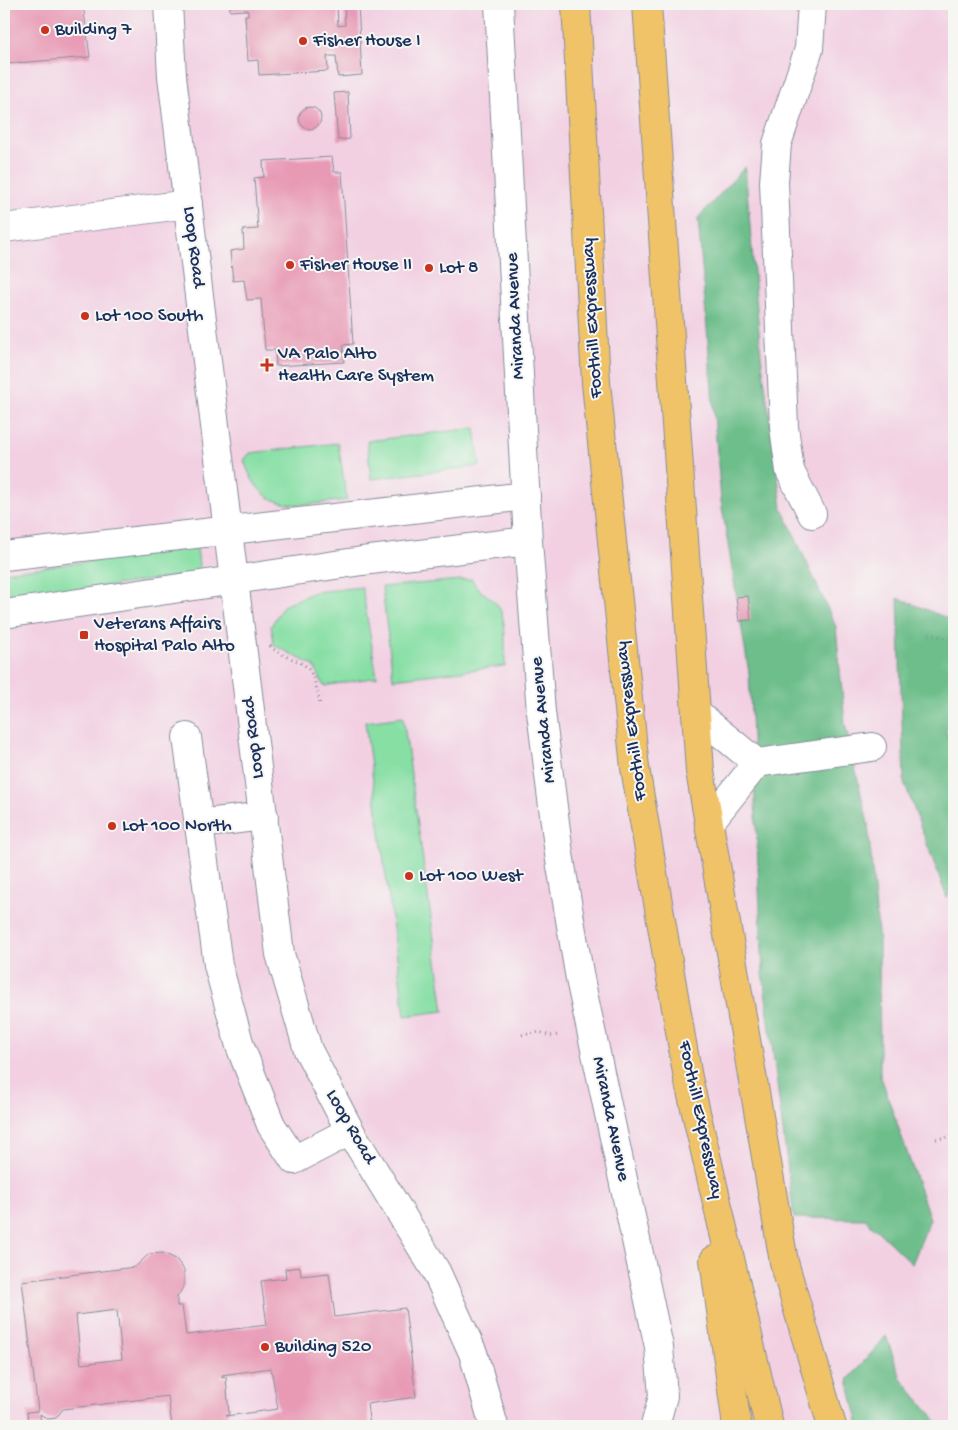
<svg xmlns="http://www.w3.org/2000/svg" width="958" height="1430" font-family="'Gochi Hand',sans-serif">
<style>
.built{fill:#f2d0e2}
.green{fill:#87dfa4;stroke:#518781}
.forest{fill:#6dbe8a;stroke:#447674}
.building{fill:#e89ab5;fill-rule:evenodd}
.lines{fill:none;stroke-linecap:round;stroke-linejoin:round}
.minor-casing{stroke:#868c9b;stroke-width:30}
.highway-casing{stroke:#868c9b;stroke-width:30}
.path{stroke:#868c9b;stroke-width:3;stroke-dasharray:1 4;stroke-linecap:butt}
.minor{stroke:#fff;stroke-width:28}
.highway{stroke:#f0c369;stroke-width:28}
.poi-dot{fill:#c8321e;stroke:#f6f6f2;stroke-width:2}
.labels{text-anchor:middle;dominant-baseline:central;stroke-width:4;stroke-linejoin:round;paint-order:stroke}
.poi-label{font-size:19px;fill:#1b2f5e;stroke:#f6f6f2;text-anchor:start}
.street-label{font-size:19px;fill:#1b2f5e;stroke:#f6f6f2}
</style>
<rect width="100%" height="100%" fill="#f6f6f2"/>
<filter id="ink" filterUnits="userSpaceOnUse"><feTurbulence type="fractalNoise" baseFrequency=".02" numOctaves="2"/><feDisplacementMap in="SourceGraphic" scale="10" xChannelSelector="R" yChannelSelector="G"/><feConvolveMatrix kernelMatrix="1 2 1 2 8 2 1 2 1" color-interpolation-filters="sRGB"/></filter>
<filter id="wash" filterUnits="userSpaceOnUse"><feTurbulence type="fractalNoise" baseFrequency=".0096" numOctaves="4" result="noise"/><feDisplacementMap in="SourceGraphic" scale="20" xChannelSelector="R" yChannelSelector="G"/><feGaussianBlur stdDeviation="1.12" result="paint"/><feColorMatrix in="noise" values="0 0 0 0 0 0 0 0 0 0 0 0 0 0 0 0 0 1.4 0 .05"/><feComposite in="paint" operator="in"/></filter>
<g filter="url(#wash)">
<rect width="100%" height="100%" fill="#f2ead8"/>
<rect class="built" x="4" y="4" width="950" height="1422"/>
<g class="green">
<path d="M475,428L480,466L371,479L367,441Z"/>
<path d="M338,443L347,500C299,505 262,517 244,460L250,453Z"/>
<path d="M197,548L200,573L4,601V572Z"/>
<path d="M472,579C478,592 484,592 494,601C509,615 504,647 505,666L393,679L382,587Z"/>
<path d="M362,587L377,677L324,686L314,666L274,645L271,626L283,606L314,592Z"/>
<path d="M403,717L444,1011L405,1016L365,722Z"/>
</g>
<g class="forest">
<path d="M745,167L761,355L782,508L836,627L845,724L868,824L879,944L880,1074L930,1219L912,1264L865,1219L794,1218L763,974L749,673L721,501L698,218Z"/>
<path d="M898,598L954,621V701L946,730L954,758V880L947,898L904,782Z"/>
<path d="M886,1336L901,1378L941,1426H859L848,1380Z"/>
</g>
<g id="blocks">
<g class="building">
<path d="M4,4H83L90,57L4,64Z"/>
<path d="M230,4H337L338,26L345,25L344,4H358L362,75L338,77L336,56H327L328,71L259,75L258,60L248,61L245,15H248V10L230,11Z"/>
<path d="M348,92L350,139L338,140L334,93Z"/>
<circle cx="310" cy="118" r="11"/>
<path d="M332,157L334,172H342L353,344L343,345L344,362L276,366L275,350H265L261,299L247,300L244,280L233,281L230,251L244,249L243,230L258,229L254,178L264,177L263,161Z"/>
<path d="M748,596L751,620L739,621L736,597Z"/>
<path d="M163,1253L176,1259L184,1270V1286L177,1297V1306H182L186,1335L267,1325L261,1281L286,1278L285,1269L300,1267L301,1276L329,1273L335,1317L405,1308L416,1397L367,1404L370,1426H172L168,1396L63,1409L56,1418L48,1419L40,1414L41,1426H28L27,1412L38,1411L22,1281L135,1267L149,1254ZM117,1310L122,1359L81,1364L76,1315ZM271,1368L278,1409L226,1416L229,1414L226,1377L222,1378V1375Z"/>
</g>
</g>
</g>
<g filter="url(#ink)">
<use href="#blocks" fill-opacity="0" stroke="#868c9b" stroke-width="1"/>
<g class="lines">
<defs>
<g id="minor">
<path d="M168,4L172,76L280,954L308,1050L350,1131L436,1271L473,1353L494,1426"/>
<path d="M499,4L528,541L541,712L559,854L580,979L659,1347L663,1396L655,1426"/>
<path d="M4,228L188,204"/>
<path d="M812,514L790,471L784,427L774,182L777,144L809,49L812,4"/>
<path d="M4,556L526,496"/>
<path d="M4,614L362,561L528,541"/>
<path d="M696,713L757,763L872,747"/>
<path d="M187,737L218,965L240,1046L271,1125L294,1160L350,1131"/>
<path d="M709,823L757,763"/>
<path d="M198,824L264,816"/>
</g>
<g id="highway">
<path d="M576,4L596,383L635,768L688,1078L769,1426"/>
<path d="M647,4L700,771L784,1262L832,1426"/>
<path d="M714,1260L737,1426"/>
</g>
</defs>
<use href="#minor" class="minor-casing"/>
<use href="#highway" class="highway-casing"/>
<g class="path">
<path d="M929,634L954,640"/>
<path d="M270,646C279,655 290,657 301,663C315,670 317,691 320,705"/>
<path d="M522,1035L540,1032L550,1036L559,1035"/>
<path d="M936,1139L954,1136"/>
</g>
<use href="#minor" class="minor"/>
<use href="#highway" class="highway"/>
</g>
</g>
<g class="poi-dot">
<circle cx="45" cy="30" r="5"/>
<circle cx="303" cy="41" r="5"/>
<circle cx="290" cy="265" r="5"/>
<circle cx="429" cy="268" r="5"/>
<circle cx="85" cy="316" r="5"/>
<path d="M264.5 357.5h5v5h5v5h-5v5h-5v-5h-5v-5h5z"/>
<rect x="79" y="630" width="10" height="10" rx="2.5"/>
<circle cx="112" cy="826" r="5"/>
<circle cx="409" cy="876" r="5"/>
<circle cx="265" cy="1347" r="5"/>
</g>
<g class="labels">
<g class="poi-label">
<text x="55" y="30">Building 7</text>
<text x="313" y="41">Fisher House I</text>
<text x="300" y="265">Fisher House II</text>
<text x="439" y="268">Lot 8</text>
<text x="95" y="316">Lot 100 South</text>
<text x="278" y="354">VA Palo Alto<tspan x="278" dy="22">Health Care System</tspan></text>
<text x="94" y="624">Veterans Affairs<tspan x="94" dy="22">Hospital Palo Alto</tspan></text>
<text x="122" y="826">Lot 100 North</text>
<text x="419" y="876">Lot 100 West</text>
<text x="275" y="1347">Building 520</text>
</g>
<g class="street-label">
<text transform="translate(193 247) rotate(83)">Loop Road</text>
<text transform="translate(516 316) rotate(-93)">Miranda Avenue</text>
<text transform="translate(593 318) rotate(-93)">Foothill Expressway</text>
<text transform="translate(544 720) rotate(-96)">Miranda Avenue</text>
<text transform="translate(632 721) rotate(-97)">Foothill Expressway</text>
<text transform="translate(254 738) rotate(-97)">Loop Road</text>
<text transform="translate(610 1119) rotate(78)">Miranda Avenue</text>
<text transform="translate(700 1120) rotate(78)">Foothill Expressway</text>
<text transform="translate(350 1127) rotate(60)">Loop Road</text>
</g>
</g>
<rect width="958" height="1430" fill="none" stroke="#f6f6f2" stroke-width="20"/>
</svg>
